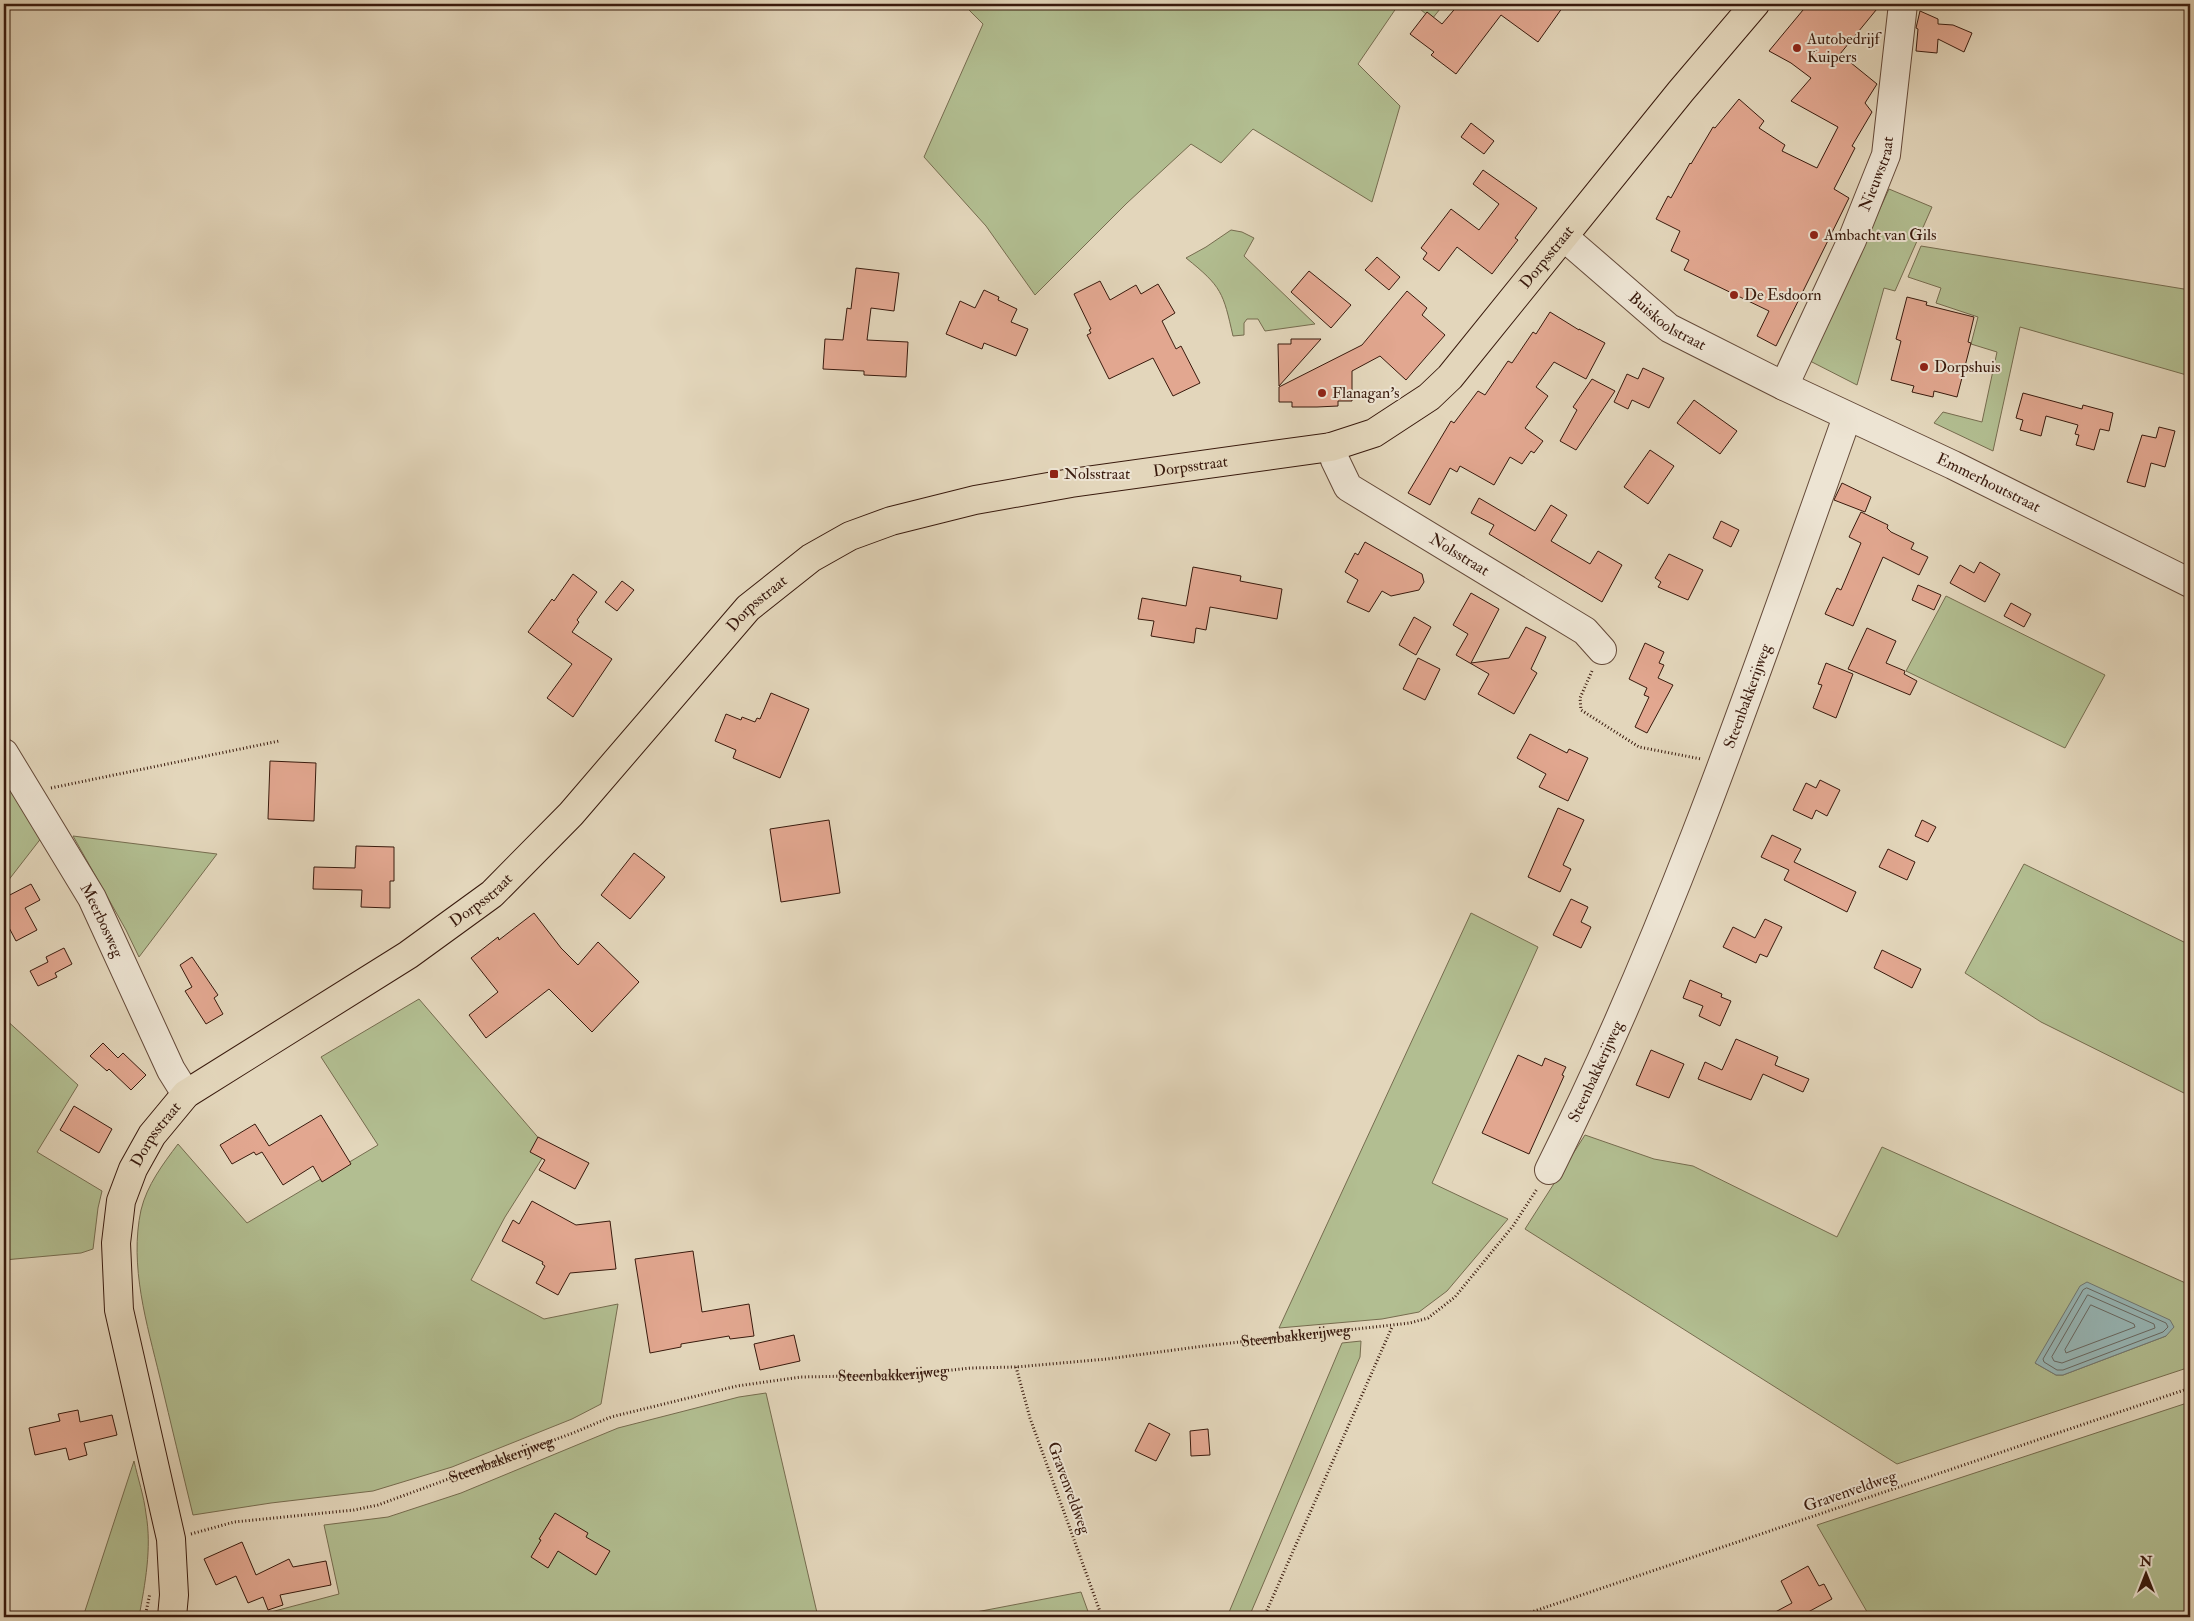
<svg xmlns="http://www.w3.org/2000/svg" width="2194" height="1621" font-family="'IM FELL Double Pica',serif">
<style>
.green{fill:#b2be91;stroke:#766c4f;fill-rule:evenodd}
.water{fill:#97b7b7;stroke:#717873}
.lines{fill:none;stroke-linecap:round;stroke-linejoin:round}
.shore{stroke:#686862;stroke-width:1}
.building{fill:#e2a790;stroke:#391a0d}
.minor-casing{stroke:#644938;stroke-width:30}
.major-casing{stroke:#391a0d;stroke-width:30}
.path{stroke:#391a0d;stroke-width:3;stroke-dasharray:1 2.5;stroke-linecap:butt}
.minor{stroke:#ede4d3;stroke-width:28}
.major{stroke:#e3d6bb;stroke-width:28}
.poi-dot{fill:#8f2418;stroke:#ede4d3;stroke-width:2}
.labels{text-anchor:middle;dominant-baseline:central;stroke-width:4;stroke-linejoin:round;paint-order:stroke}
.poi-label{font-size:16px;fill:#391a0d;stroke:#ede4d3;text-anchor:start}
.street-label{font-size:16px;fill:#391a0d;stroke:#ede4d3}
</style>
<rect width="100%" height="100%" fill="#e3d6bb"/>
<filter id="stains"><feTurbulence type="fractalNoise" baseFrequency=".004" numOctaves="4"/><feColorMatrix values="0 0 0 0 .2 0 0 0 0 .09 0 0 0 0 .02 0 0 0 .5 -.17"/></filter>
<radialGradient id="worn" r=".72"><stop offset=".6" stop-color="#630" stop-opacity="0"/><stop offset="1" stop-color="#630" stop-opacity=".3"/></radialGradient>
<g class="green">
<path d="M963,4H1399L1358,64L1400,106L1372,202L1253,129L1221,163L1191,144L1127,203L1035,295L986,226L924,157L983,24Z"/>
<path d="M1414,4H1444L1432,19Z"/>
<path d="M1889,189L1932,207L1895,291L1884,288L1857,385L1810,361Z"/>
<path d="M1231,230L1242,232L1254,238L1244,256L1315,324L1265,331L1258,319H1247L1244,323V335L1233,336C1223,292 1222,287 1186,258L1206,247Z"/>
<path d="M1921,246L2190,290V376L2020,327L1993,451L1934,423L1943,412L1982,422L1997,352L1971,344L1978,317L1936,303L1941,288L1908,277Z"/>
<path d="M1946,596L2105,675L2065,748L1906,671Z"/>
<path d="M4,779L42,837L4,886Z"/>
<path d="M73,836L217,854L139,957L126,930Z"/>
<path d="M2024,864L2190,945V1096L2041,1022L1965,973Z"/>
<path d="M1471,913L1538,947L1432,1183L1508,1219L1447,1291L1419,1312L1382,1319L1279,1328Z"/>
<path d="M419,999L548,1149L505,1217L471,1280L544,1319L618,1304L601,1404L572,1419L452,1467L373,1491L271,1503L193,1515C182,1470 171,1424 160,1378C147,1324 129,1266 141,1210C147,1185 163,1164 178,1144L247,1223L378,1145L321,1057Z"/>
<path d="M4,1018L78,1085L37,1152L102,1191L98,1208L93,1249L81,1253L4,1260Z"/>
<path d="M1585,1135L1654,1159L1693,1166L1837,1237L1882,1147L2190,1285V1367L1897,1464L1525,1229ZM2166,1336L2063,1375H2056L2035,1363Z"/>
<path d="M1361,1341L1360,1357L1249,1617H1227L1342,1343Z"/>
<path d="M766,1393L818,1617H252L339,1594L324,1525L388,1517L461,1493L618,1428L739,1397Z"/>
<path d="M2190,1402V1617H1870L1817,1525Z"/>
<path d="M134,1461C138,1479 144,1496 146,1514C152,1548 145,1584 139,1617H83Z"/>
<path d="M1081,1592L1090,1617H950Z"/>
</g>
<path class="water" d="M2087,1282L2170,1320L2174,1327L2166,1336L2063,1375H2056L2035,1363L2080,1286Z"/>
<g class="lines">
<g class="shore">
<path d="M2087,1288L2166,1323L2168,1327L2163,1332L2063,1370H2057L2044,1362L2043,1359L2083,1290Z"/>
<path d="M2088,1295L2154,1324L2155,1328L2062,1363L2054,1361L2052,1357Z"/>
<path d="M2091,1305L2134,1324L2135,1327L2066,1353L2065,1350Z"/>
</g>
</g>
<g class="building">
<path d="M1459,4H1565L1538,42L1501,15L1456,74L1431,55L1434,52L1410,34L1427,12L1442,24Z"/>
<path d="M1808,4H1881L1840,54L1877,84L1865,103L1872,112L1852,146L1855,148L1834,189L1849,198L1776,346L1757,336L1769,311L1684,270L1689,260L1671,251L1680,231L1656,219L1668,196L1671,198L1690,163L1691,164L1713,127L1715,128L1739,99L1764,121L1759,128L1785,145L1782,151L1817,168L1838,127L1791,101L1811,78L1791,63L1769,51Z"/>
<path d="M1920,11L1938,19V24L1953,25L1972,33L1964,52L1938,39L1937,53L1916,51L1918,29L1916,28Z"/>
<path d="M1471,123L1494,141L1484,154L1461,137Z"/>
<path d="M1483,170L1537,208L1515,238L1518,240L1492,274L1457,247L1439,271L1423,259L1427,253L1421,248L1451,209L1479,230L1499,204L1473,184Z"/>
<path d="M1377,257L1400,277L1389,290L1365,270Z"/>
<path d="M856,268L899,273L894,311L871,308L867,340L908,342L906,377L864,375V371L823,369L825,339L843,340L847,308L851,309Z"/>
<path d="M1309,271L1351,305L1331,328L1291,292Z"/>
<path d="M1100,281L1110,300L1136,285L1141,294L1158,284L1175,313L1162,321L1176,349L1181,346L1200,383L1173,396L1153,358L1109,379L1087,335L1091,333L1089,330L1091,329L1074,294Z"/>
<path d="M984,290L999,297L998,300L1017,309L1011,322L1028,329L1016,356L984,343L982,349L946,334L960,301L975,308Z"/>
<path d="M1407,291L1427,308L1422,315L1445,335L1406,380L1380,356L1352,371V401H1338V406L1317,407H1292V402H1279V387L1362,345Z"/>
<path d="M1907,297L1927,302L1926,305L1974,317L1968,342L1971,343L1957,397L1934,391L1933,397L1912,392L1914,386L1891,380L1901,341L1896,339Z"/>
<path d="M1550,312L1579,330V329L1605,343L1586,379L1554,362L1536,387L1548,396L1525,428L1543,441L1534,453L1531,451L1522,464L1510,457L1494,485L1460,466L1457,472L1450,468L1430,505L1408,493L1451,421L1454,423L1478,391L1485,395L1508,361L1512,363L1533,332L1536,334Z"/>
<path d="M1291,339H1321L1279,386L1278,344H1291Z"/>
<path d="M1643,368L1664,378L1649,408L1632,400L1628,409L1614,402L1627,374L1638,379Z"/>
<path d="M1592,379L1615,391L1576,450L1560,441L1577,410L1573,407Z"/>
<path d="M2023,393L2082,409L2083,405L2113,413L2109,431L2100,429L2094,450L2076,445L2079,435L2075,434L2078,425L2046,416L2041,436L2020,430L2023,420L2016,418Z"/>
<path d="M1694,400L1737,431L1720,454L1677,423Z"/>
<path d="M2159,427L2175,431L2165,467L2151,463L2145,487L2127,482L2142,435L2156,438Z"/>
<path d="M1650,450L1674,466L1648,504L1624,487Z"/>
<path d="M1842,483L1871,497L1865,512L1834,500Z"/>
<path d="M1479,498L1535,531L1551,505L1567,515L1551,541L1590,564L1598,551L1622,565L1602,602L1489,534L1494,525L1471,513Z"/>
<path d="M1861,512L1888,525L1887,528L1891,532L1914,543L1911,549L1928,557L1919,575L1883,557L1853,626L1825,614L1837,588L1841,590L1861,543L1849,537Z"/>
<path d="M1721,521L1739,530L1731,547L1713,538Z"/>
<path d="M1365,542L1422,574L1424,582L1419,590L1391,596L1382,591L1369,612L1347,602L1358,580L1345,572L1355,553L1358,555Z"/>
<path d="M1669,554L1703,570L1688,600L1658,587L1661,582L1655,578Z"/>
<path d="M1980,562L2000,574L1985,602L1950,583L1960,565L1974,573Z"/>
<path d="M1193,567L1241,576L1240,581L1282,589L1277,619L1210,607L1206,630L1196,628L1194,643L1151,636L1154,621L1138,619L1142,598L1186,606Z"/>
<path d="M573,574L597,592L577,620L579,622L572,632L612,659L573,717L547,698L572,664L528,632L552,599L554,601Z"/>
<path d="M622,581L634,590L617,611L605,602Z"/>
<path d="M1918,585L1941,595L1934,610L1912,600Z"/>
<path d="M1471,593L1499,609L1471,663L1509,658L1526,627L1546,637L1531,669L1537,673L1514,714L1478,694L1489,674L1456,655L1468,634L1453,625Z"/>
<path d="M2011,603L2031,614L2024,627L2004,616Z"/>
<path d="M1414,617L1431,627L1416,655L1399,645Z"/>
<path d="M1867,628L1896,641L1886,663L1905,671L1904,674L1917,681L1910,695L1848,669Z"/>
<path d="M1645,643L1664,652L1659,663L1664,665L1658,678L1673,685L1647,733L1635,727L1649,697L1644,695L1647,688L1629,679Z"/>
<path d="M1418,658L1440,669L1425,700L1403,689Z"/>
<path d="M1826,663L1853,674L1836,718L1813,708L1822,685L1818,684Z"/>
<path d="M771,693L809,709L780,778L733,758L736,750L715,741L726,714L741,720L742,717L755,722L757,718L760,719Z"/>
<path d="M1530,734L1567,753L1569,749L1588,758L1568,801L1539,787L1546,774L1517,758Z"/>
<path d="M270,761L316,763L314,821L268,819Z"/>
<path d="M1820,780L1840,790L1827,816L1816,810L1812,819L1793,810L1806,783L1816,788Z"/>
<path d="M1558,808L1584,820L1563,865L1571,869L1560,892L1528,877Z"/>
<path d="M829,820L840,893L781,902L770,829Z"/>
<path d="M1922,820L1936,827L1928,842L1915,836Z"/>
<path d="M1772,835L1801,849L1794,862L1856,892L1847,912L1784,880L1789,870L1761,857Z"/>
<path d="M356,846L394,847V881H390V908L361,907L362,890L313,889L314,867L355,868Z"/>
<path d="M1888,849L1915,862L1907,880L1879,867Z"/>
<path d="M634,853L665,877L630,919L601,895Z"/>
<path d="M31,884L40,900L25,908L37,930L16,941L4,918V898Z"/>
<path d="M1571,899L1588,907L1581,922L1591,927L1581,948L1553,935Z"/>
<path d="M534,913L561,948L578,965L598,942L639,982L592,1032L549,989L486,1038L469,1015L498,992L471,958L498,937L499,940Z"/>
<path d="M1765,919L1782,927L1767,957L1760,954L1756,963L1723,947L1733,927L1755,938Z"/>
<path d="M64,948L72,964L55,973L57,977L38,986L30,971L48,962L46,957Z"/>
<path d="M1882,950L1921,969L1912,988L1874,968Z"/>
<path d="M192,957L218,995L214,998L223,1014L206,1024L185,991L192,987L180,965Z"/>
<path d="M1690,980L1722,994L1721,997L1731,1001L1720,1026L1699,1016L1703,1006L1683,998Z"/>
<path d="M1736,1039L1778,1057L1775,1065L1809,1079L1803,1092L1763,1074L1751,1100L1698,1079L1705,1062L1722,1070Z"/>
<path d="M103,1043L118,1058L123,1053L146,1075L131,1090L109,1069L107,1071L90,1056Z"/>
<path d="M1651,1050L1684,1064L1669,1098L1636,1085Z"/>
<path d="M1518,1055L1542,1066L1545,1058L1566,1067L1562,1075L1564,1076L1529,1154L1482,1133Z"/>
<path d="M74,1106L112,1129L99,1153L60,1130Z"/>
<path d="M321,1115L351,1164L322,1182L313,1166L283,1185L262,1152L256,1155L254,1152L232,1164L220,1145L255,1124L269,1146Z"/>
<path d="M538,1137L589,1163L575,1189L539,1170L545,1160L530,1152Z"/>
<path d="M532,1201L576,1225L610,1221L616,1269L570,1273L558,1295L536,1283L545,1266L542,1264L543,1262L502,1241L513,1220L519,1224Z"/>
<path d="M693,1251L702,1312L749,1304L754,1336L730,1339L729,1336L681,1344V1347L650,1353L635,1259Z"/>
<path d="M794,1335L800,1361L760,1370L754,1344Z"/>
<path d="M78,1410L80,1422L112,1415L117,1435L84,1443L87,1455L69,1460L66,1448L35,1455L29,1428L60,1421L58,1414Z"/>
<path d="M1149,1423L1170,1434L1156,1461L1135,1451Z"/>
<path d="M1208,1429L1210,1455L1191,1456L1190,1431Z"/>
<path d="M555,1513L588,1533L586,1537L610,1551L596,1575L558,1551L548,1568L531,1557L541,1540L539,1539Z"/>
<path d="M242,1542L256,1575L289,1559L293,1567L326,1561L331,1585L280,1595L283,1605L268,1610L263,1597L248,1603L236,1576L216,1585L204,1559Z"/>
<path d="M1808,1566L1819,1586L1824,1584L1832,1599L1799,1617H1766L1792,1603L1781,1581Z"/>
</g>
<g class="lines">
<defs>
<g id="minor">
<path id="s2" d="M1564,237L1669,328L1784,386L1953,465L2190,583"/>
<path id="s3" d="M1784,386L1852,240L1886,155L1903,4"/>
<path id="s4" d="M1331,447L1335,460L1348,487L1585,631L1602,650"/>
<path id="s5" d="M4,753L92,898L171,1070L186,1094"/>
<path id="s6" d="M1549,1170C1670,928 1757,671 1847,417"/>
</g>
<g id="major">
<path id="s7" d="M172,1617L174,1595L171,1539L119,1310L116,1243L121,1201L133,1169L152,1135L186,1094L408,955L492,894L571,814L748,608L811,558L850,536L891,521L975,500L1071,483L1331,447L1374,433L1429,397L1450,377L1681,91L1755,4"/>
</g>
</defs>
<use href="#minor" class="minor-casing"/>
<use href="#major" class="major-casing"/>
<g class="path">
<path d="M1592,671L1580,698L1581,710L1639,747L1701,759"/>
<path d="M51,788L279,741"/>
<path d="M1016,1367L1030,1418L1102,1617"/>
<path id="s1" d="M191,1534L234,1522L354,1510L378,1505L573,1433L611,1417L737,1386L801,1377L903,1375L971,1368L1016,1367L1107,1359L1204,1346L1410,1323L1428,1318L1455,1297L1513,1226L1537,1189"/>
<path d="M145,1617L150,1593"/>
<path d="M1264,1617L1392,1327"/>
<path d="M1517,1617L2190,1388"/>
</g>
<use href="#minor" class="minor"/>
<use href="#major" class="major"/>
</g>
<g class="poi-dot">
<circle cx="1797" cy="48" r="5"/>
<circle cx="1814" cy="235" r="5"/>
<circle cx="1734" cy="295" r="5"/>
<circle cx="1924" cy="367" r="5"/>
<circle cx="1322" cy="393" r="5"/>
<rect x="1049" y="469" width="10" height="10" rx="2.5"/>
</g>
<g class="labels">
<g class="poi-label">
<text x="1807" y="39">Autobedrijf<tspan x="1807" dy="18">Kuipers</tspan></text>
<text x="1824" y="235">Ambacht van Gils</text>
<text x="1744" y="295">De Esdoorn</text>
<text x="1934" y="367">Dorpshuis</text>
<text x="1332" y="393">Flanagan's</text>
<text x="1064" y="474">Nolsstraat</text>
</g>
<g class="street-label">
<text stroke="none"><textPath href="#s3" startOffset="232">Nieuwstraat</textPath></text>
<text stroke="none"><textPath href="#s7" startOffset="2208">Dorpsstraat</textPath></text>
<text stroke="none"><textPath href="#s2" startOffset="134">Buiskoolstraat</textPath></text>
<text stroke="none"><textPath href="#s7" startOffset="1772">Dorpsstraat</textPath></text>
<text stroke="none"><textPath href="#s2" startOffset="494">Emmerhoutstraat</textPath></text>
<text stroke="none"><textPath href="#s4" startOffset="174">Nolsstraat</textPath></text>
<text stroke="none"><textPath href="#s7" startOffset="1308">Dorpsstraat</textPath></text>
<text stroke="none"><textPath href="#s6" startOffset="514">Steenbakkerijweg</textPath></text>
<text stroke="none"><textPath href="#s7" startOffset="902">Dorpsstraat</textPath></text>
<text stroke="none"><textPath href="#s5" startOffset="194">Meerbosweg</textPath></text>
<text stroke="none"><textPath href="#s6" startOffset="109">Steenbakkerijweg</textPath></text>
<text stroke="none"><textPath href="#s7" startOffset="498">Dorpsstraat</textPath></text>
<text stroke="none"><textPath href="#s1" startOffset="1130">Steenbakkerijweg</textPath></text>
<text stroke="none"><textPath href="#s1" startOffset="725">Steenbakkerijweg</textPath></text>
<text stroke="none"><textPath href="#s1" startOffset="321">Steenbakkerijweg</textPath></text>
<text transform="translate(1069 1488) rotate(70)">Gravenveldweg</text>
<text transform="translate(1850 1491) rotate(-19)">Gravenveldweg</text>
</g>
</g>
<rect width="2194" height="1621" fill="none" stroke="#e3d6bb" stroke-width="20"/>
<rect x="5" y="5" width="2184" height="1611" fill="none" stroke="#391a0d" stroke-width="2.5"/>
<rect x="10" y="10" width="2174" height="1601" fill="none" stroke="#391a0d"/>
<g transform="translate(2146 1574)" stroke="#ede4d3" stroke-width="4" paint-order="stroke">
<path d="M0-4L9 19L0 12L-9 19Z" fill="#391a0d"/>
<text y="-8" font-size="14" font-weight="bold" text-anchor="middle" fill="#391a0d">N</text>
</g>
<rect width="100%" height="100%" filter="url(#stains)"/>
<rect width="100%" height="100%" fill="url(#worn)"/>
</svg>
